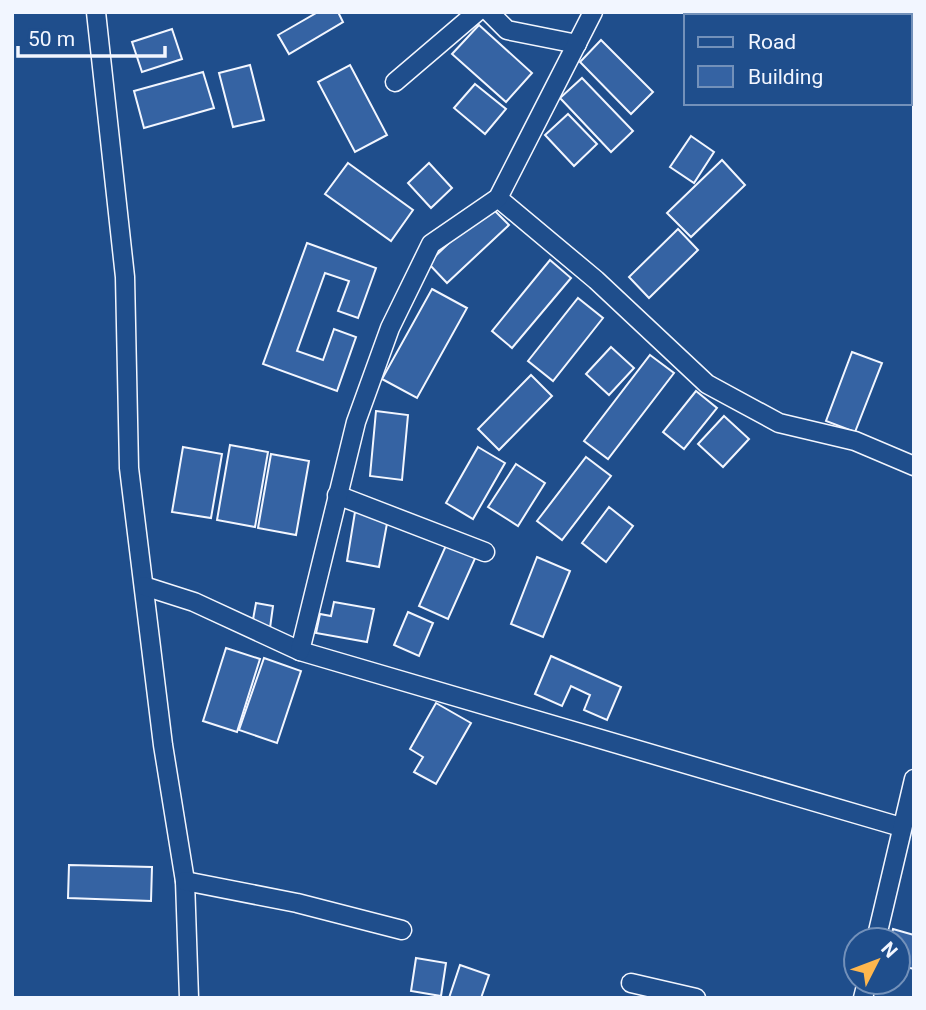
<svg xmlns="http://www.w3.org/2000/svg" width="926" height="1010" font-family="Roboto,sans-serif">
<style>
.building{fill:#3563a3;stroke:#f2f6ff;stroke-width:2}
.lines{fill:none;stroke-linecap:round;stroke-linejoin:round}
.minor-casing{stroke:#f2f6ff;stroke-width:21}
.minor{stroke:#1f4e8c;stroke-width:18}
</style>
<rect width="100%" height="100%" fill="#1f4e8c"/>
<g class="building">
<path d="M318,12H338L343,22L289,54L278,35Z"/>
<path d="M784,12H825L820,16H787Z"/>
<path d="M479,25L532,73L506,102L452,54Z"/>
<path d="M172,29L182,59L142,72L132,42Z"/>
<path d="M601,40L653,92L631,114L580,62Z"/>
<path d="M250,65L264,120L233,127L219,73Z"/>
<path d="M350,65L387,135L355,152L318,82Z"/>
<path d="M203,72L214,108L144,128L134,91Z"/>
<path d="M582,78L633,131L611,152L560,98Z"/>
<path d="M475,84L506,109L485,134L454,108Z"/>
<path d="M568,114L597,144L574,166L545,135Z"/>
<path d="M691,136L714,152L694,183L670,167Z"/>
<path d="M722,160L745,185L691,237L667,213Z"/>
<path d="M348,163L413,210L391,241L325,194Z"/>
<path d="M429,163L452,188L431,208L408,183Z"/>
<path d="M489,205L509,225L447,283L428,263Z"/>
<path d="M678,229L698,250L649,298L629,277Z"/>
<path d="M307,243L376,268L358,318L338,311L349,281L325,273L297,351L323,360L334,329L356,337L337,391L263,364Z"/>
<path d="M550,260L571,278L512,348L492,331Z"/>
<path d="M432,289L467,308L417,398L382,379Z"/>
<path d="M578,298L603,318L553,381L528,361Z"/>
<path d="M611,347L634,368L609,395L586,374Z"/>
<path d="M852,352L882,363L855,432L826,421Z"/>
<path d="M650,355L674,373L608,459L584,441Z"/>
<path d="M531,375L552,396L499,450L478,429Z"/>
<path d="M696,391L717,408L684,449L663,432Z"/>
<path d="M376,411L408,415L402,480L370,476Z"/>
<path d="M724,416L749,439L723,467L698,444Z"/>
<path d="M230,445L268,452L255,527L217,520Z"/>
<path d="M183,447L222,454L211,518L172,512Z"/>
<path d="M478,447L505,463L473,519L446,503Z"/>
<path d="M271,454L309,461L296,535L258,528Z"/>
<path d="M586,457L611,476L562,540L537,521Z"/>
<path d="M516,464L545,483L518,526L488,507Z"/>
<path d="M609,507L633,526L606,562L582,543Z"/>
<path d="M355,512L388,518L379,567L347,561Z"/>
<path d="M448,541L477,554L448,619L419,606Z"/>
<path d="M537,557L570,571L543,637L511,624Z"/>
<path d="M334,602L374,609L367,642L316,633L320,614L331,616Z"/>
<path d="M256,603L273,606L270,628L252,625Z"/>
<path d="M408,612L433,623L419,656L394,645Z"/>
<path d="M226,648L260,659L237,732L203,721Z"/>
<path d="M551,656L621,687L607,720L584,710L590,695L571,686L562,706L535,694Z"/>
<path d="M264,658L301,671L277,743L239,730Z"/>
<path d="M436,703L471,723L436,784L414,772L423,757L410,749Z"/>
<path d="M69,865L152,867L151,901L68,898Z"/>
<path d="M893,929L914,935V969L898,965V940H890Z"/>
<path d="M416,958L446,963L441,996L411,991Z"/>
<path d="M460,965L489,975L481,998H449Z"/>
</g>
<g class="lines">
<defs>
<g id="minor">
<path d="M96,12L125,277L129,468L163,745L185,881L189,998"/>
<path d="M489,12L507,30L577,44"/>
<path d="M873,12L878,16"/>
<path d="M910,44L914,47"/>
<path d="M395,82L477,12"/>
<path d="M498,198L596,280L707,384L779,423L855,441L914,466"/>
<path d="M337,495L485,552"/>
<path d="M144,586L194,602L300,651L901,827"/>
<path d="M300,651L356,422L390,328L431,244L498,198L593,12"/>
<path d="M185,881L297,903L402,930"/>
<path d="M876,940L914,779"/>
<path d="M631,983L696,998"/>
<path d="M863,998L867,982"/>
</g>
</defs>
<use href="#minor" class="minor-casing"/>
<use href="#minor" class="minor"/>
</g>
<rect width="926" height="1010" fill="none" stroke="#f2f6ff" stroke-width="28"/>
<rect x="684" y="14" width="228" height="91" fill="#1f4e8c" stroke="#7391ba" stroke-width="2"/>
<rect x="698" y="37" width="35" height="10" fill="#1f4e8c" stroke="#7391ba" stroke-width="2"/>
<text x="748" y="49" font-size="21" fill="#f2f6ff">Road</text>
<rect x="698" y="66" width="35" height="21" fill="#3563a3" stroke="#7391ba" stroke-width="2"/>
<text x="748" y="84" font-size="21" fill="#f2f6ff">Building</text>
<g transform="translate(877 961) rotate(48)"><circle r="33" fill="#1f4e8c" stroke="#7391ba" stroke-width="2"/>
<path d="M0-5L12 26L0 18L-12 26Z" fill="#ffb74d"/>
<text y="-10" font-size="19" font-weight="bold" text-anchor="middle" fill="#f2f6ff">N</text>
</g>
<path d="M18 46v10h147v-10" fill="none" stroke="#f2f6ff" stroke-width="3.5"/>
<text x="28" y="46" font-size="21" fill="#f2f6ff" stroke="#1f4e8c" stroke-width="5" paint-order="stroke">50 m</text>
</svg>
